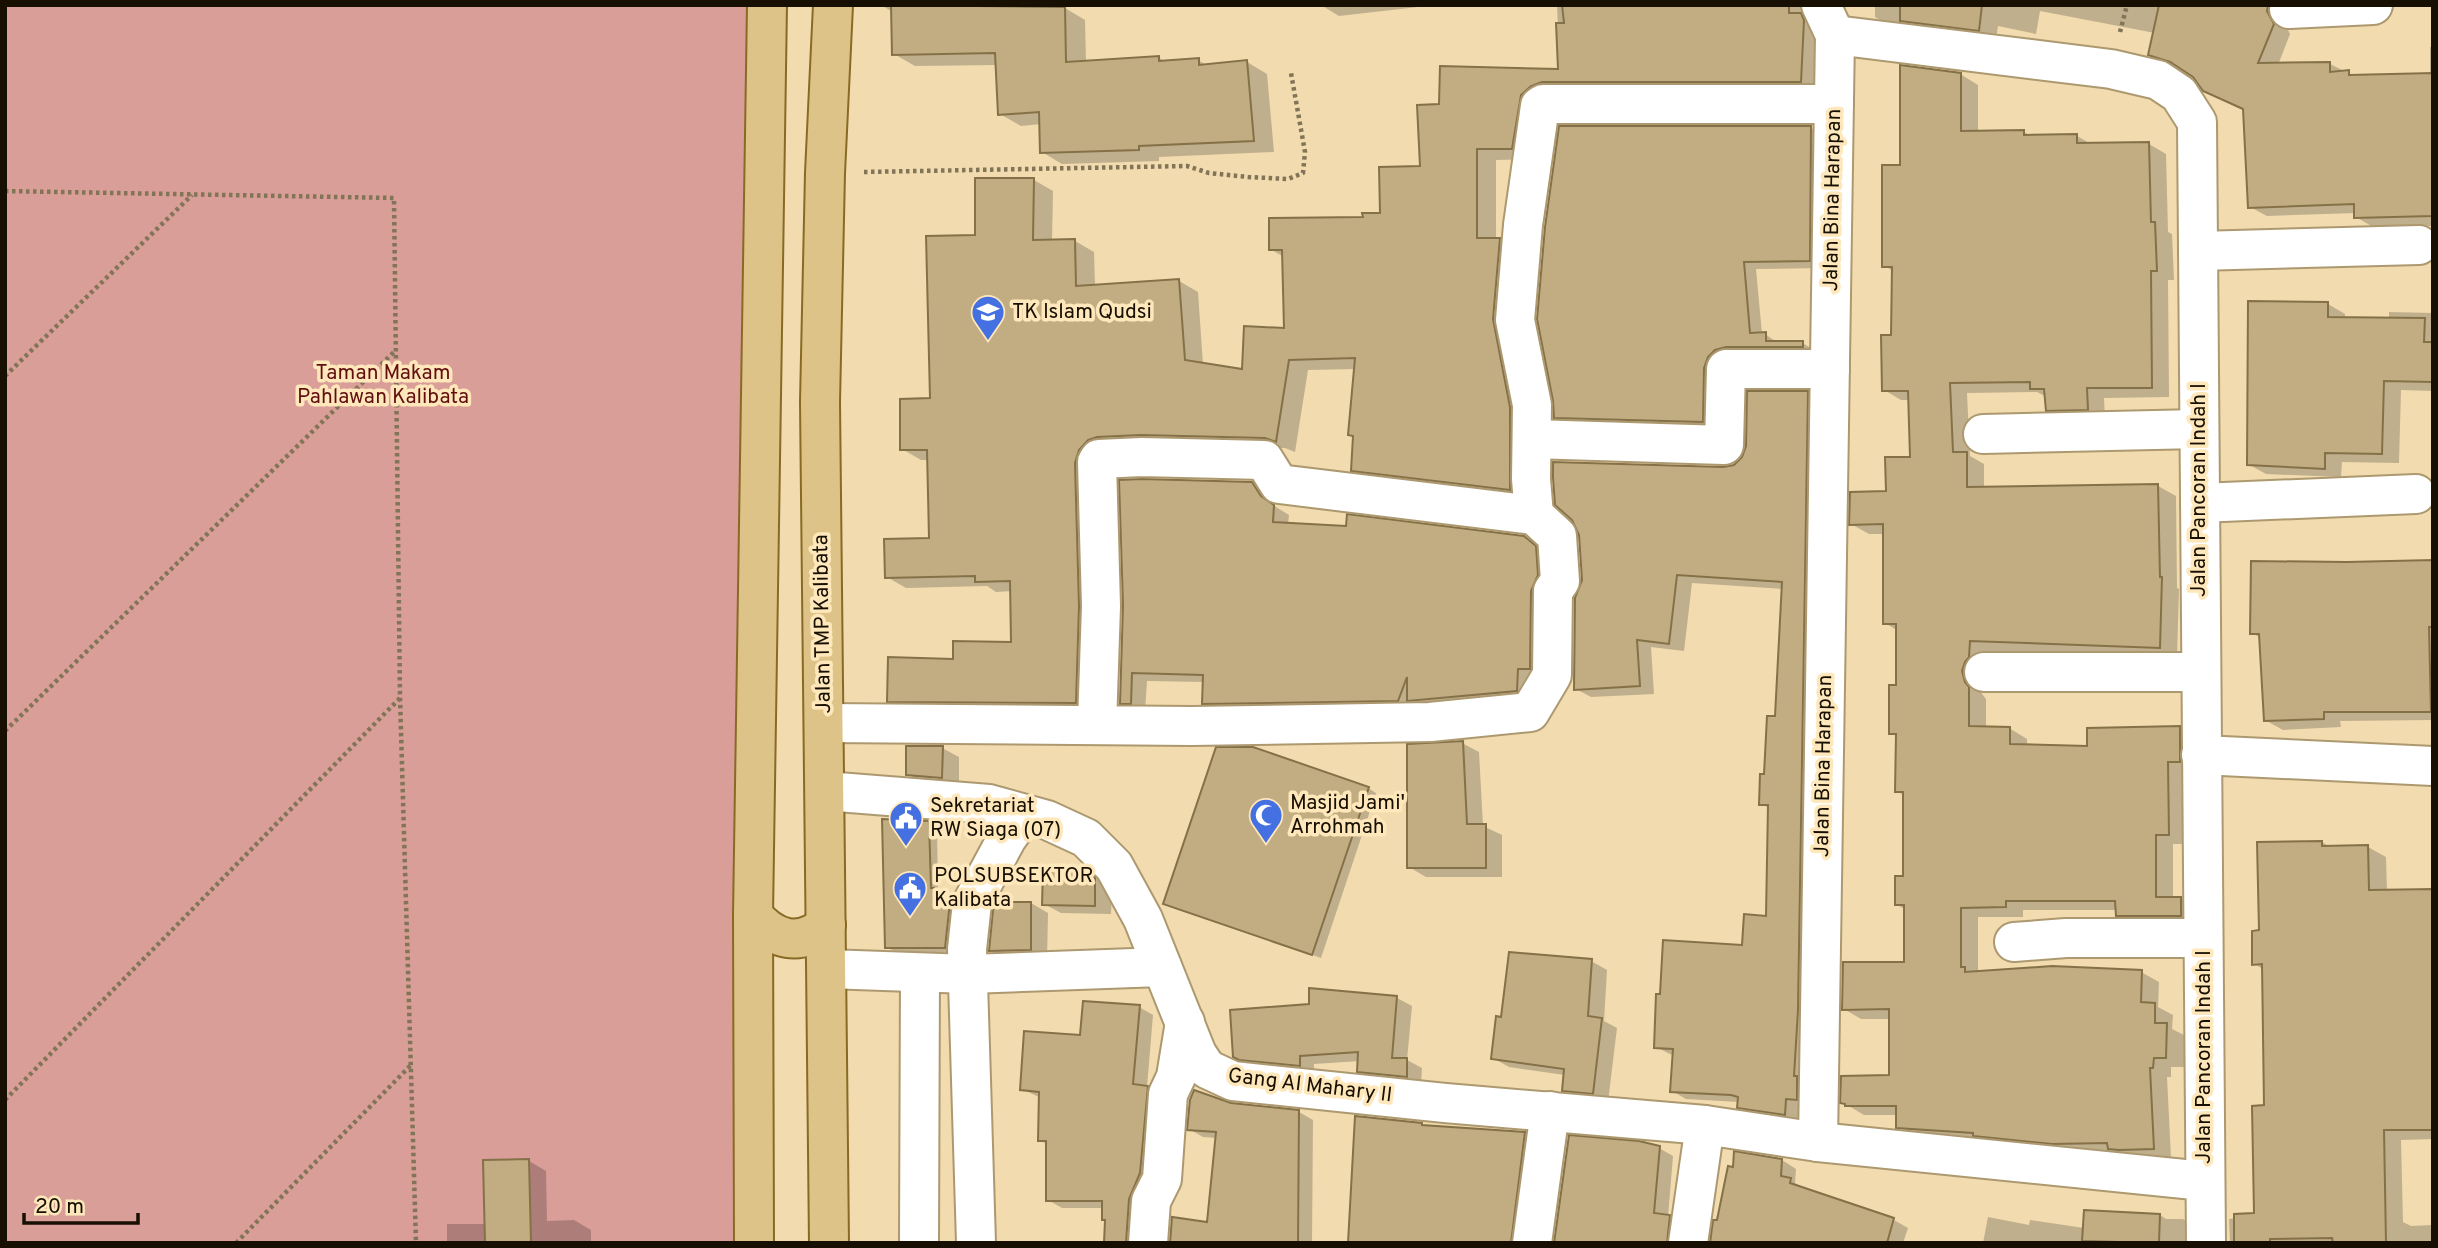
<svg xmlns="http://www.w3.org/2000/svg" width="2438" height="1248" font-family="Overpass,sans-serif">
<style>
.green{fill:#d99e98}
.shadow{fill:#0003}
.building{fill:#c2ad82;stroke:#857148;stroke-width:2}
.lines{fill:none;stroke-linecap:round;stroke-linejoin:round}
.minor-casing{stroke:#ad996f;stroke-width:42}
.primary-casing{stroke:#896a25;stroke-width:42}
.path{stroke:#827457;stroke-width:4.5;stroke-dasharray:3.5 3.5;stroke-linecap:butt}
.minor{stroke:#fff;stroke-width:38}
.primary{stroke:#ddc388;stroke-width:38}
.labels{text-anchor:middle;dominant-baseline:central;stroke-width:7;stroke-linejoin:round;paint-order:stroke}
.street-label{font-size:21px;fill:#170f02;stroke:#fee8bb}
.poi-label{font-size:21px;fill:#170f02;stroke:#fee8bb;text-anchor:start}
.park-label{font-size:21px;fill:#620e11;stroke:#fee8bb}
</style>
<rect width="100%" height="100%" fill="#f1dbaf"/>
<path class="green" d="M5,5H767L756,1243H5Z"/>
<g class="shadow">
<path d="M881,5H1057L1058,9L1065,8L1085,20L1086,62L1159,58L1166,62L1198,60L1208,66L1247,62L1267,74L1274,152L1159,157V161L1062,164L1042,152L1041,124L1021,126L1000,114L997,65L915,66L894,54L893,12Z"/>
<path d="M1321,5H1417L1418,7L1339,16Z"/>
<path d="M1557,5H1821L1820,92H1563L1531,159L1496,160V240L1519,251L1529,500L1372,481L1353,470L1355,437L1350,434L1356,369L1308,370L1295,452L1285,448L1163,445L1118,447L1095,713L909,712L889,701L955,661L1013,643L1012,591L996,592L987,586L906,588L887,577L931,539L929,460H921L902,449L932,399L976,237L1034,180L1053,191L1052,241H1075L1094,252L1095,286L1179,281L1198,292L1203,365L1244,371L1286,330L1284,257L1270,249L1382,214L1422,168L1441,106L1560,71Z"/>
<path d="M1875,5H2290L2284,22L2290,34L2278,65L2330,64L2356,77L2430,75V47H2433V226L2373,227L2356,217V213L2267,216L2250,207L2245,111L2205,90L2194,76L2184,69L2167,64L2150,54L2155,33L2040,11L2036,34L1998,26L1996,39L1892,27L1875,17Z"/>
<path d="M1960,74L1978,85V132H2024L2031,136H2077L2093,145L2149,144L2166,154L2168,232L2172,234L2174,280H2168L2169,397L2104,398L2105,419L2065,420L2047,410V397L2037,392L1967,393L1970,456L1984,464V489L2158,486L2176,496L2177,588L2179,589L2177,657L1987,651V667L1979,684L1982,694L1986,699V728H2009L2027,739V746L2089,748L2180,728L2197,738L2187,844H2173V898H2181L2199,909V925H2135L2117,915V910H2023V917H1978V973L2141,972L2159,982L2158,1007L2173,1015L2172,1029L2184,1035V1067H2171V1077H2167L2171,1158L2138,1160L2127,1159L2116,1152L2072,1153L1916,1137L1898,1127V1115H1864L1842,1102L1891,1077V1019H1861L1844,1009L1906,964V910L1896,904L1905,878V796L1897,791V736L1891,733L1898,686V631L1885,623V534H1869L1851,524L1888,493L1912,459L1910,400H1901L1884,390L1893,337L1894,271L1884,266L1902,167Z"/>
<path d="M1811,128L1823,135L1822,268L1756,269L1762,334H1765L1778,343H1802L1815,350L1740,353L1715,429L1568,424L1555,417Z"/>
<path d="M2328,304L2345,314V319L2389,320V312L2433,313V391L2401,390L2399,463L2342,462L2341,477L2266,474L2248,464Z"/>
<path d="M1807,393L1822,401L1799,1122L1753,1115L1739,1107V1102L1686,1099L1672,1091L1674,1056L1656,1047L1768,918L1769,808L1761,804L1777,718L1783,589L1692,583L1684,651L1651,647L1654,694L1591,697L1576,689L1723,469L1735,466Z"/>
<path d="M1251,483L1266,492L1276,507L1289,515L1288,525L1524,538L1539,547L1552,584L1531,699L1219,711L1204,703L1205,682L1147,681L1145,711H1136L1121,703L1125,605Z"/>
<path d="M2433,562V720L2340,721L2341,727L2283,730L2265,720L2261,638L2252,633Z"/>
<path d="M1462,743L1479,752L1483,826L1502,835V877H1426L1409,867Z"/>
<path d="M942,748L959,757V787L925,784L908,774Z"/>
<path d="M1368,788L1376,793L1321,958L1165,903Z"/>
<path d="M928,823L937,828L938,892L942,894V904H950L958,908L953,952H895L887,947Z"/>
<path d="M2322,842L2330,847H2368L2386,857L2387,892L2433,891V1139L2401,1140L2403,1222L2411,1226L2433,1225V1243H2230L2229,1219L2256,1215L2266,1107L2263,969L2254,964L2260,932Z"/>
<path d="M1087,872L1104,882L1112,889L1111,914L1061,913L1044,904Z"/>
<path d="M1031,903L1048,913L1047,959L1008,960L991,950Z"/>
<path d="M1591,961L1607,970L1604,1021L1617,1028L1608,1102L1579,1099L1564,1090L1565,1075L1509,1067L1493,1058L1503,1019Z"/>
<path d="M1397,998L1412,1006L1407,1060L1422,1068L1421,1084L1374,1080L1359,1071L1360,1061L1314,1064V1073L1250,1065L1235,1056Z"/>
<path d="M1139,1007L1153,1015L1147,1087L1161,1095L1140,1243H1106L1107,1221L1104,1208H1062L1048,1200V1145L1040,1140L1041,1098L1022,1089L1082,1037Z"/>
<path d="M1230,1104L1299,1112L1313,1120L1312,1243H1172L1208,1224L1217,1138L1203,1137L1189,1129Z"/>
<path d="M1422,1124L1427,1127L1525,1133L1539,1142L1525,1243H1350Z"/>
<path d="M1659,1148L1673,1156L1668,1217L1683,1225L1681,1243H1556Z"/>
<path d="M1782,1160L1796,1169L1795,1183L1804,1188V1190L1894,1220L1908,1228L1903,1243H1712L1717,1215H1720Z"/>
<path d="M529,1161L546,1171L547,1221L574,1220L591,1230V1243H447V1224H486Z"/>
<path d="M2160,1215L2166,1219H2183L2202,1230V1243H1983L1988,1217L2029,1225L2030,1220L2084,1228Z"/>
</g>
<g class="building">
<path d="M891,5L1065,7L1066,62L1159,56V61L1199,58V65L1247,60L1254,141L1139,146V150L1040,153L1039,112L998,115L995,53L892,55Z"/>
<path d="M1562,5H1789V13H1801L1804,20L1801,82H1542L1531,86L1521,95L1512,149H1477V238H1500L1493,319L1510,407V490L1351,471L1353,436L1348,435L1355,358L1289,360L1276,442L1265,438L1141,435L1097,437L1088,440L1079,450L1075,463L1079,606L1076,703L887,702L888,657L953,659V641L1011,642L1010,581L975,582V576L885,578L884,539L929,538L927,450H900V399L930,398L926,236L975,235V178H1034L1033,240L1075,239L1076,286L1179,279L1185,360L1242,369L1244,326L1284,328L1282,250H1269V218L1363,217L1362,213H1380L1379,167L1420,166L1417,105L1439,104L1440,66L1558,69L1556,23H1564Z"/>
<path d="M1900,5H1982L1979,31L1900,21Z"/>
<path d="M2159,5H2268L2267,11L2274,24L2258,63L2330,62V72L2349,70V75L2433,73L2432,216L2354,218V204L2248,208L2243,109L2203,91L2193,77L2170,62L2148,55Z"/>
<path d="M1900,65L1961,73V131L2024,130V135L2077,134V143L2149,142L2151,222H2155L2157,271H2151L2152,388H2087L2088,410L2046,411L2044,389H2030V382L1950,383L1953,452H1967V487L2158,484L2160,577H2162L2160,648L1970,641L1969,657L1965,662L1962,671L1965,682L1969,687V726L2010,727V744L2087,746V728L2180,726V762H2168L2169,835H2156V897H2181V916H2116L2115,901H2006V907L1961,908V967H1965V972L2052,966L2142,970L2141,1002L2155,1003V1023H2167L2166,1058H2154L2153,1068H2150L2154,1149L2119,1150L2108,1149L2107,1143L2052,1144L1973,1136V1133L1896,1128V1106H1845V1104L1840,1103L1841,1076L1889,1075V1009L1842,1010L1843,962H1904V905H1895V876H1903V792H1895L1896,734H1889V685H1896V624H1883V524L1849,525L1850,492L1886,491L1885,457H1910L1908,391H1882L1881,335H1891L1892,267H1882V165H1900Z"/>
<path d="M1559,126H1811L1810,261L1744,262L1750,333L1766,332V341H1803V347H1726L1715,350L1708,357L1704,368L1703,422L1554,418L1553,401L1537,319L1545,227Z"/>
<path d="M2248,301L2328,302V317L2425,318L2424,342H2433V382L2384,381L2382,454L2325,453V469L2247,465Z"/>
<path d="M1747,391H1808L1798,1010L1794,1076H1797V1100L1786,1099L1785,1115L1737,1108L1738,1097L1731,1095L1670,1092L1673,1049L1654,1048L1656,994H1660L1663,940L1742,945L1744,914L1766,916L1768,805H1759L1760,774H1764L1767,716H1775L1782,582L1677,575L1669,644L1637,640L1640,686L1574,690L1575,598L1582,580L1579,535L1572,520L1555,505L1553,478V462L1723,467L1734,465L1742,457L1746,446Z"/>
<path d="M1142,479L1252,482L1261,496L1274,505L1273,522L1346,526L1347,514L1524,536L1536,546L1538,575L1531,591L1530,669H1518L1517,691L1407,701V677L1398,701L1202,704L1203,675L1132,673L1131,704H1120L1123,605L1119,480Z"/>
<path d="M2433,560V627H2429L2431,712H2324V719L2264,721L2259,634H2250L2251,561L2347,562Z"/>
<path d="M1463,741L1467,824H1486V868H1407V744Z"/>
<path d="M906,746H943L942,778L906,775Z"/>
<path d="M1216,747H1253L1369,787L1312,955L1163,904Z"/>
<path d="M882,819L929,821L931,888H934L935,902H950L945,948H885Z"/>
<path d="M2322,841V846L2368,845L2369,890L2433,889V1130H2384L2386,1243H2333L2332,1238L2270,1239V1243H2234V1214L2254,1213L2252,1106L2264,1105L2262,964L2252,965V931L2259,930L2257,842Z"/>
<path d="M1043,869L1087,870L1095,878V906L1042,905Z"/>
<path d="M998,902H1031V950L989,951L993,910Z"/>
<path d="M1509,952L1592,959L1588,1016L1602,1018L1593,1094L1562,1091L1564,1069L1491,1059L1496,1016L1501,1017Z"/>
<path d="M1309,988L1397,996L1392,1058H1407V1077L1357,1072L1358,1052L1300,1056V1066L1239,1060L1233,1057L1230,1010L1309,1004Z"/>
<path d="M1083,1001L1140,1005L1133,1084L1148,1086L1140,1173L1129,1199L1126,1243H1104L1105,1220H1102V1201H1046V1141H1038L1039,1092L1020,1090L1024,1031L1080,1035Z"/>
<path d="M1194,1090L1231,1103L1299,1110L1298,1243H1170L1172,1217L1207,1222L1216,1132L1187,1130L1190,1100Z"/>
<path d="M1355,1116L1422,1123V1125L1525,1132L1511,1243H1348Z"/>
<path d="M1569,1135L1639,1141L1660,1146L1654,1213L1670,1215L1667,1243H1554Z"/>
<path d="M1734,1151L1782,1159L1781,1176L1791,1178L1790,1183L1894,1218L1887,1243H1710L1713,1220H1717L1728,1166L1733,1167Z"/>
<path d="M529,1159L531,1243H485L483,1160Z"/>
<path d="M2084,1210L2160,1214L2159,1243L2082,1241Z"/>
</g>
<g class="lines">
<defs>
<g id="minor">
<path d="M2289,9L2373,5"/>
<path d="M1835,35L2111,69L2158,80L2179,94L2197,122L2206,1243"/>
<path d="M2198,251L2419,245"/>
<path d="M1983,434L2199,429"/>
<path d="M1532,439L1724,445L1726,369H1830"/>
<path d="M2200,503L2416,494"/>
<path d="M1534,515L1531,479L1532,405L1515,320L1523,225L1540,106L1543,104H1834"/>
<path d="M1984,672H2201"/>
<path d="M825,723L1192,726L1430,722L1530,712L1552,675L1553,591L1560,581L1557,536L1534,515L1279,484L1264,460L1142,457L1099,459L1097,462L1101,606L1097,725"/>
<path d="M2201,755L2433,766"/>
<path d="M825,791L989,804L1047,820L1086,838L1114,866L1143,919L1197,1054L1207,1069L1233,1081L1445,1103L1705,1125L1818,1142L2204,1181"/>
<path d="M2014,942L2066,938H2203"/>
<path d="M827,969L969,974L1162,967"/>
<path d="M1818,1142L1835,35L1821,5"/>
<path d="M919,1243L920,973"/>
<path d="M976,1243L967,949L972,903L1007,838L1024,814"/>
<path d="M1148,1243L1151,1201L1162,1179L1168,1094L1176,1077L1185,1022"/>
<path d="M1532,1243L1550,1111"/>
<path d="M1688,1243L1705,1125"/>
</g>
<g id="primary">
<path d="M753,915C774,941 800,947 826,925"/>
<path d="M754,1243L753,915L767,5"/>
<path d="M829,1243L820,402L825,173L833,5"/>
</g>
</defs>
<use href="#minor" class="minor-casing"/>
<use href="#primary" class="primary-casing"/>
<g class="path">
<path d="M2120,32L2127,5"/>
<path d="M864,172L1187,166L1209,173L1248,177L1288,179L1303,173L1305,152L1291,73"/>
<path d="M5,191L394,198L400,697L416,1243"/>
<path d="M5,376L192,195"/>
<path d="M5,731L396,350"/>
<path d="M5,1100L400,698"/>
<path d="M236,1243L411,1065"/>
</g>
<use href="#minor" class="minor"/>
<use href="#primary" class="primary"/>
</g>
<defs>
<symbol id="school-pin" viewBox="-11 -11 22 30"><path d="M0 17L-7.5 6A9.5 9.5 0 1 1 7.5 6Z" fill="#4470e2" stroke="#fee8bb"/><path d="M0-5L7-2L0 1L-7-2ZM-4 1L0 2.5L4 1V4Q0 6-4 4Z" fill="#fff"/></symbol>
<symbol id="mosque-pin" viewBox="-11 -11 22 30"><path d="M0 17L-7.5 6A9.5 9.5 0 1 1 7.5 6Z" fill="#4470e2" stroke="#fee8bb"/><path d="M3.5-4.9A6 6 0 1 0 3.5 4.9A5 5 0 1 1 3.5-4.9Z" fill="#fff"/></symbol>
<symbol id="civic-pin" viewBox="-11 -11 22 30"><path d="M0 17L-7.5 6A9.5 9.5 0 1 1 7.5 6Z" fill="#4470e2" stroke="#fee8bb"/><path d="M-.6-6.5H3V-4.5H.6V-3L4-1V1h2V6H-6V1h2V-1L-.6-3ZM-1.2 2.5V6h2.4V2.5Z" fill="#fff"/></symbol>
</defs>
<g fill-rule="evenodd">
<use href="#school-pin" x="969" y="293" width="38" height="52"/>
<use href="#mosque-pin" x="1247" y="796" width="38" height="52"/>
<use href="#civic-pin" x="887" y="799" width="38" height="52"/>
<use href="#civic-pin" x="891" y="869" width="38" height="52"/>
</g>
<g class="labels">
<g class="street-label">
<text transform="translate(1833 200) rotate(-89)">Jalan Bina Harapan</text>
<text transform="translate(2199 490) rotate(-90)">Jalan Pancoran Indah I</text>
<text transform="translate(823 624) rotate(-91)">Jalan TMP Kalibata</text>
<text transform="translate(1824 766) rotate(-89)">Jalan Bina Harapan</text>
<text transform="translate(2204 1057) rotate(-90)">Jalan Pancoran Indah I</text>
<text transform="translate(1310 1086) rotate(7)">Gang Al Mahary II</text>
</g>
<g class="poi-label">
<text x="1012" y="312">TK Islam Qudsi</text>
<text x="1290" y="803">Masjid Jami'<tspan x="1290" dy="24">Arrohmah</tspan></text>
<text x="930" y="806">Sekretariat<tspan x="930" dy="24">RW Siaga (07)</tspan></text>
<text x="934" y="876">POLSUBSEKTOR<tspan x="934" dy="24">Kalibata</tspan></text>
</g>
<g class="park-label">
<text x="383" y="373">Taman Makam<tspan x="383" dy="24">Pahlawan Kalibata</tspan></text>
</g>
</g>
<rect width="2438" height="1248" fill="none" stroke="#170f02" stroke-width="14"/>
<path d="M24 1213v10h114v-10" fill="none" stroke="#170f02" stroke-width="3.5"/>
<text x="35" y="1213" font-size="21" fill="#170f02" stroke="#fee8bb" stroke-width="5" paint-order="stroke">20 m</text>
</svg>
